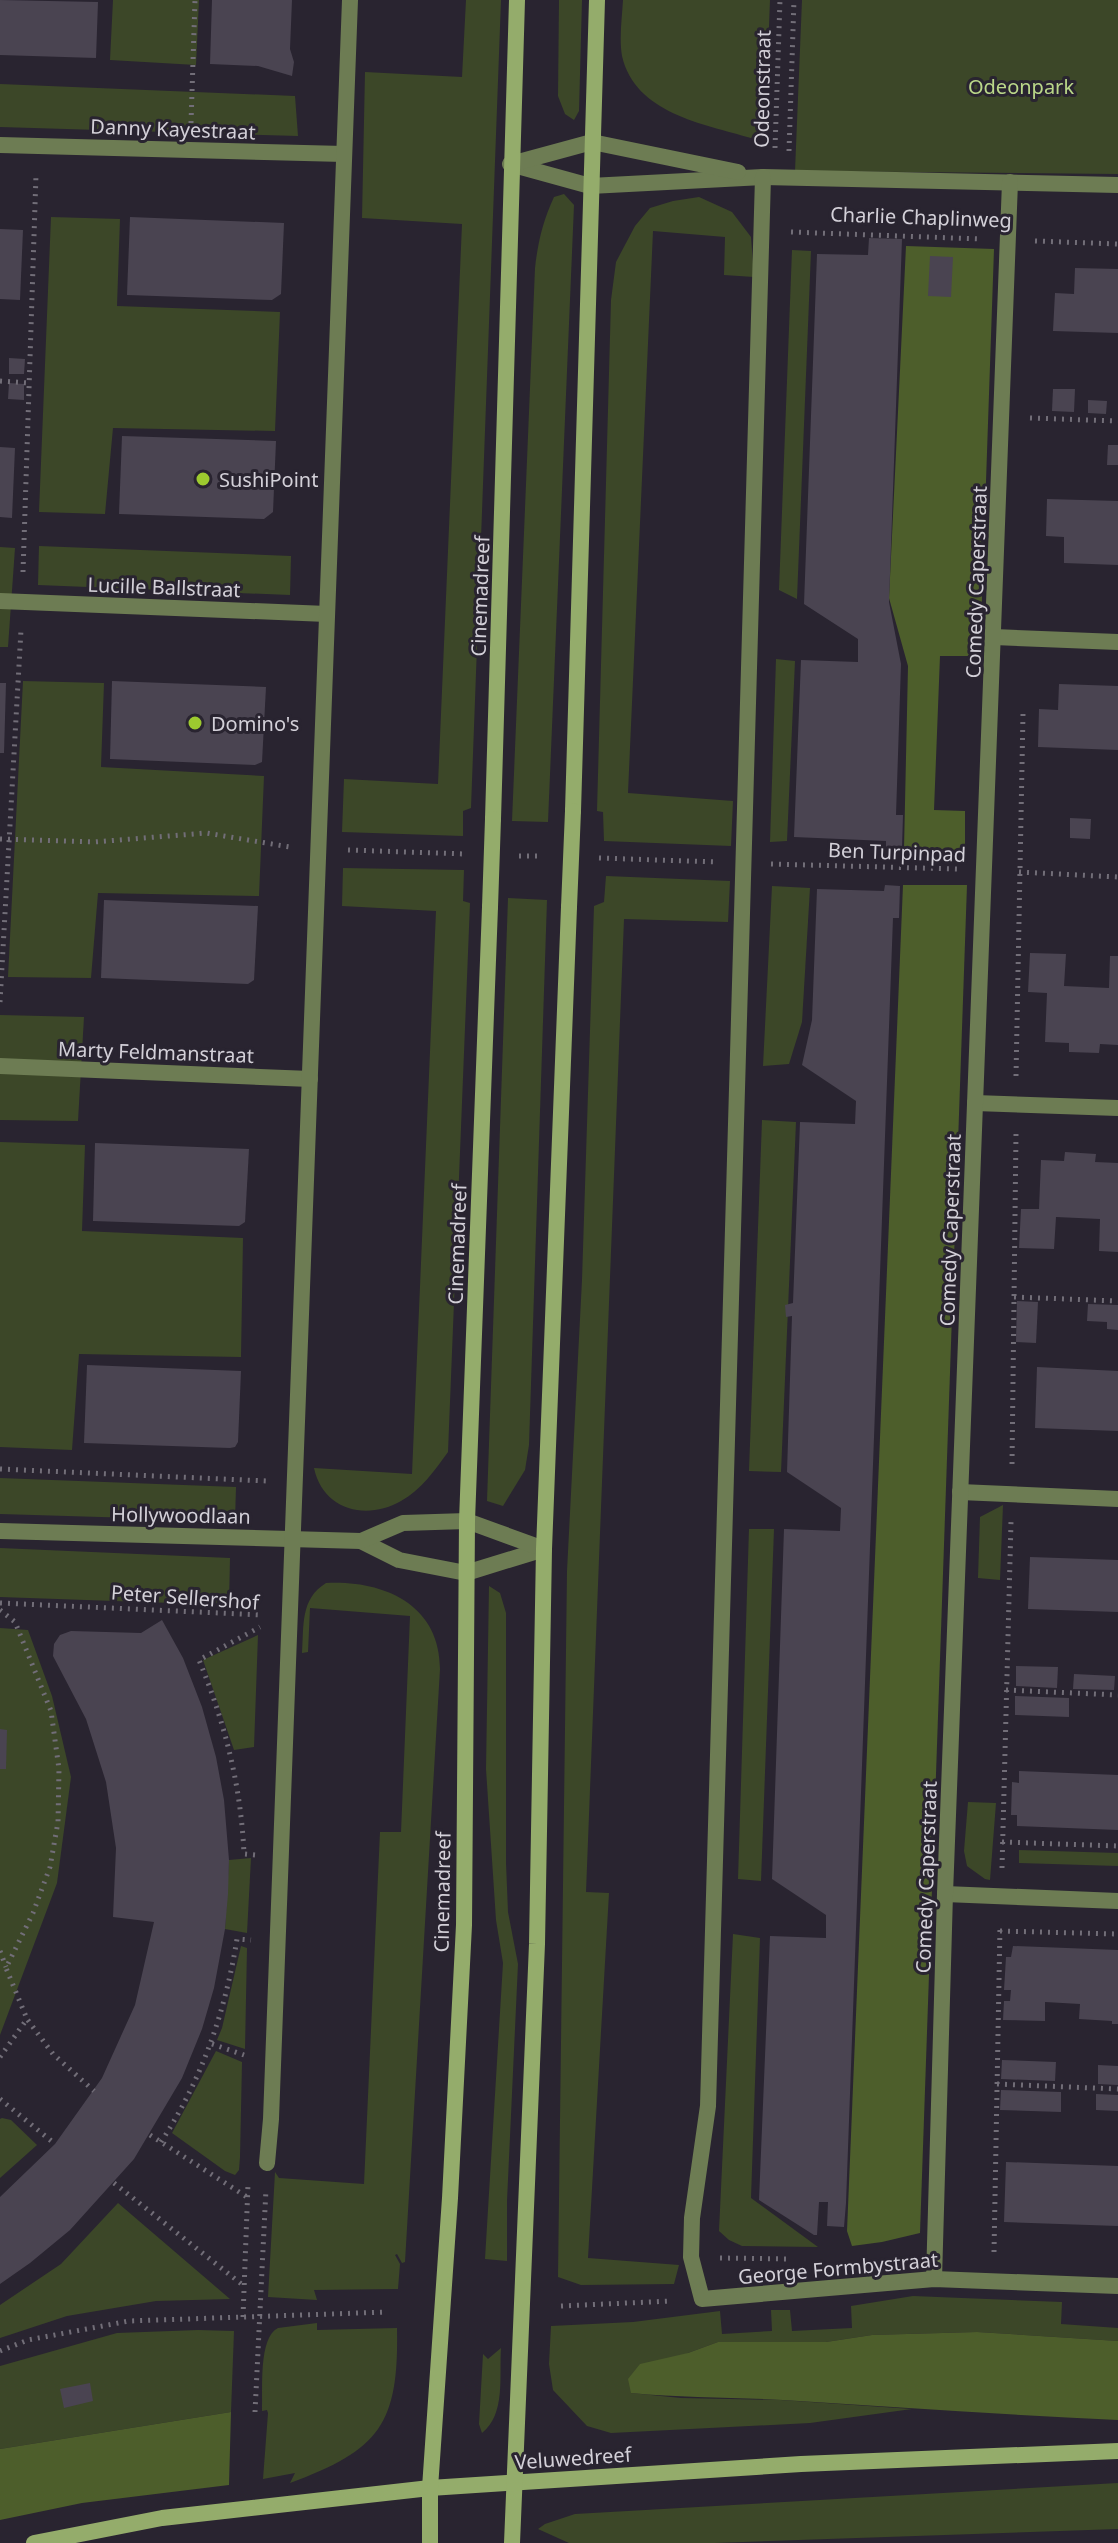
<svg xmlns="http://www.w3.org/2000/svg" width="1118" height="2543" font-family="'Noto Sans',sans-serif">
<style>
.green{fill:#3c4728}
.forest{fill:#4d5e2b}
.building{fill:#4a4451}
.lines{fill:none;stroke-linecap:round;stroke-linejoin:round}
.path{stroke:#726e78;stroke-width:5;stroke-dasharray:2 6;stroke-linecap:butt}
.minor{stroke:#6d7c53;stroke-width:16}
.secondary{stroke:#94ac6b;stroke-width:16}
.secondary-bridge{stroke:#94ac6b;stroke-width:16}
.poi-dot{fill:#9dca2f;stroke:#292430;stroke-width:3}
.labels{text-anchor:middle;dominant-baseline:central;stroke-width:6;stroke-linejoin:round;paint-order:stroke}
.park-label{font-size:20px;fill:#bad789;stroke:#292430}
.street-label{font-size:20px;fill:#d3d0d8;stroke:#292430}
.poi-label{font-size:20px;fill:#d3d0d8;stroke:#292430;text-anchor:start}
</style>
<rect width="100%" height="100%" fill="#292430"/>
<g class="green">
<path d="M113,0H199L196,65L110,60Z"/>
<path d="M466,0H501L471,808L463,811V836L342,832L344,779L438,784L462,224L362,218L365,72L462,77Z"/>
<path d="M559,0H582L579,111L574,120L565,114L558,96Z"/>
<path d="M623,0H770L765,131L760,136L751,138C703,124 635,113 622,56C619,38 622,18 623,0Z"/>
<path d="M802,0H1118V174L795,171Z"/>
<path d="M0,84L295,96L298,136L0,127Z"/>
<path d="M564,194L574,205L548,822L512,821L535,268C538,241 543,221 554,197Z"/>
<path d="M699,197L732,212L751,237L754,277L724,275L725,237L653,231L628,793L733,801L731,846L604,841L603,812L597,811L611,300L616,262L635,226L650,208L673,201Z"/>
<path d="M51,217L120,219L117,306L280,312L275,431L113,428L105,514L39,512Z"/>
<path d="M792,250L811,251L797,599L779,590Z"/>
<path d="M39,546L291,556L290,595L38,585Z"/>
<path d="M0,547L15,548L8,647H0Z"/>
<path d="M776,659L795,661L787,841L770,842Z"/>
<path d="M23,681L104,683L101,767L264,776L259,896L98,893L91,978L8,977Z"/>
<path d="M343,868L464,870L463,901L470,903L448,1452C435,1470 421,1490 401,1501C366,1521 323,1510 314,1468L412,1474L436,911L342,906Z"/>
<path d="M606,876L730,881L728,922L624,919L586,1892L609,1893L588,2258L679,2265L674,2284L581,2285L558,2277L567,1571L582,1280L594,906L604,902Z"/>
<path d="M772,886L810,888L802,1022L789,1064L763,1066Z"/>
<path d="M508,898L547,900L529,1445L525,1470L503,1506L487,1501Z"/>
<path d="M0,1015L84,1017L78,1121L0,1120Z"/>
<path d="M762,1120L796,1122L781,1472L749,1471Z"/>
<path d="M0,1142L85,1145L82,1231L243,1238L241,1357L79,1354L72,1450L0,1447Z"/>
<path d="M0,1478L236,1487L235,1521L0,1514Z"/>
<path d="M1003,1505L1000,1580L978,1578L980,1517Z"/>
<path d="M749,1529H774L761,1881L738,1879Z"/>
<path d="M0,1548L230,1558L229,1605L0,1597Z"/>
<path d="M326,1583C383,1580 440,1604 440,1669L405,2262L402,2263L397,2254L395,2255L400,2264L398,2289L314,2290L317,2300L268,2297L275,2172L279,2178L364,2184L380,1832H401L410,1616L310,1608L308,1652L302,1653C304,1626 300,1599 326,1583Z"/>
<path d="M489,1586L500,1593L506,1613V1863L508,1912L518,1964L507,2201V2261L485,2259L503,1963L496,1920L486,1769Z"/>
<path d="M0,1628L28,1630L52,1696L71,1777L57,1883L0,2035Z"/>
<path d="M258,1635L254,1747L234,1750L203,1660Z"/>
<path d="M968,1802L996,1803L990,1880L985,1879L967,1866L964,1851Z"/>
<path d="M1019,1850L1118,1853V1866L1019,1863Z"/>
<path d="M251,1858L247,1933L225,1929L229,1860Z"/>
<path d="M733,1934L760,1938L751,2198L818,2247L742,2246L729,2240L719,2231Z"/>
<path d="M241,1946L247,1948L245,2049L217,2040L222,2028Z"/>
<path d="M216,2051L242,2062L240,2157L239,2170L235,2175L225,2171L172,2133Z"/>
<path d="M2,2118L11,2120L37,2145L0,2178V2119Z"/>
<path d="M118,2203L230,2299L156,2301L67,2316L0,2338V2305L61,2264Z"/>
<path d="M913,2296L1062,2302L1061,2324L1118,2328V2341L977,2332L872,2335L826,2342H718L688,2353L631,2393L681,2398L781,2400L912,2409L810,2423L611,2433L587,2426L553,2390L549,2364L551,2326L633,2322L720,2311L722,2334L772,2331L771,2310H790L792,2331L852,2328L851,2306Z"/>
<path d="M317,2323V2330L397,2328C399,2424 380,2450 290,2483L295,2473L263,2479L268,2413L267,2410L262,2411C263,2390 258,2338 278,2328Z"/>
<path d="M198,2330L234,2331L231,2412L0,2449V2366L117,2333Z"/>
<path d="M501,2348C499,2376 506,2414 482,2433L479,2424L483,2354L488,2359Z"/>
<path d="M1118,2483V2529L715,2543H569L538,2529L545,2524L575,2514Z"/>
</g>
<g class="forest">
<path d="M906,246L994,249L980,656H940L934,810L965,811V852L904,849L908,666L889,598Z"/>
<path d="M903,885H967L920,2233L882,2242L852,2246L847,2231Z"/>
<path d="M977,2332L1118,2341V2420C1006,2415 895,2407 783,2400C732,2397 682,2398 631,2393L628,2379L640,2364L688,2353L718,2342H826L872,2335Z"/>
<path d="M231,2412L229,2485L82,2503L0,2520V2449Z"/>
</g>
<g class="building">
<path d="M0,0L98,2L96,58L0,55Z"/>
<path d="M212,0H292L290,49L294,62L292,76L258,66L210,64Z"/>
<path d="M130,217L284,223L281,294L272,300L127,295Z"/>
<path d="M0,229L23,230L20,300L0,299Z"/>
<path d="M869,238L902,239L889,602L901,664L896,815H903L902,848L886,847V841L794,837L801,660L858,662V639L804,604L817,254L868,255Z"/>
<path d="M930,256L953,257L951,297L928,296Z"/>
<path d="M1075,268L1118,269V333L1053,331L1055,293L1074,294Z"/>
<path d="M9,358L25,359L24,374H9Z"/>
<path d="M9,383L24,384V400L8,399Z"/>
<path d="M1053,389H1075L1074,412L1052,411Z"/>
<path d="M1088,400L1107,401L1106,414L1088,413Z"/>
<path d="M122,436L276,441L273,512L264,519L119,514Z"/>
<path d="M1108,445H1118V465H1107Z"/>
<path d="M0,447L15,448L12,518L0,517Z"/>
<path d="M1047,499L1118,501V565L1064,563V537L1046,536Z"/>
<path d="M112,681L266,687L262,762L255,765L110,759Z"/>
<path d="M0,683H6L4,753H0Z"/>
<path d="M1059,684L1118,686V750L1038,747L1039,709L1058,710Z"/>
<path d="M1070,818L1091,819L1090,839L1070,838Z"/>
<path d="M885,885L900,886L899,918H893L846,2203L844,2227L827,2226L828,2202H819L817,2235H814L759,2200L770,1936L826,1938V1915L772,1879L784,1529L840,1531L841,1508L787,1472L792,1316L786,1317L785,1305L793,1303L800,1122L855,1124L856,1101L802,1065L812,1020L817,889L884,891Z"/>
<path d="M104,900L258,906L254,980L248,984L101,978Z"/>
<path d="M1030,953L1066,954L1064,986L1087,987L1109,988L1110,956H1118V1045L1100,1044L1099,1053L1069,1052V1043L1045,1042L1047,993L1028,992Z"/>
<path d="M95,1143L249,1149L245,1222L239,1226L93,1221Z"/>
<path d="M1065,1152L1096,1154L1095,1162L1118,1163V1252L1099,1251L1100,1219L1056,1217L1054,1249L1019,1248L1021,1209H1039L1041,1160L1064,1161Z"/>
<path d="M1017,1301L1038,1302L1036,1343L1016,1342Z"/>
<path d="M1088,1304L1118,1305V1330L1107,1329V1322L1087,1321Z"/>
<path d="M87,1365L241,1371L238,1442L235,1447L230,1448L84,1443Z"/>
<path d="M1037,1367L1118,1371V1431L1035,1428Z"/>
<path d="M1030,1557L1118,1560V1612L1028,1609Z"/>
<path d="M162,1620L183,1658L202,1707L216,1757L224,1800L229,1860L228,1894L225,1929L214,1988L202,2029L182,2078L134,2159L70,2230L30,2263L0,2284V2197L55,2144L102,2078L135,2005L154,1922L113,1917L116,1848L106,1782L86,1719L53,1656L54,1644L60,1635L71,1631L141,1633Z"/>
<path d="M1016,1666L1058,1667L1057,1688L1016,1686Z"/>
<path d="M1074,1674L1115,1676L1114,1690L1073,1689Z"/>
<path d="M1015,1696L1069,1698V1717L1015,1715Z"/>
<path d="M0,1729L7,1730L6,1769H0Z"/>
<path d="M1019,1771L1118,1775V1830L1017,1826V1815H1011L1012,1782L1019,1783Z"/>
<path d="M1013,1946L1118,1950V2024H1112V2021L1079,2019L1080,2004L1045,2002V2021L1003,2020L1004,2001H1010L1011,1990H1004L1006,1957H1011Z"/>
<path d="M1002,2060L1056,2062L1055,2081L1001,2079Z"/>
<path d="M1098,2065L1118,2066V2085L1098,2084Z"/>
<path d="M1001,2090L1061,2092V2112L1000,2110Z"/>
<path d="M1096,2094L1118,2095V2111L1096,2110Z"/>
<path d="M1006,2162L1118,2166V2226L1004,2222Z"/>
<path d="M90,2383L93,2401L64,2408L60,2389Z"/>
</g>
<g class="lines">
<g class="path">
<path d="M191,123L195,0"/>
<path d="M775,148L780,0"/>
<path d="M789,151L794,0"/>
<path d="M791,232L981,239"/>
<path d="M1035,241L1118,244"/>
<path d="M0,381L29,383"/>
<path d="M1030,418L1118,421"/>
<path d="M23,572L36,175"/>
<path d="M0,839L94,842L206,833L290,847"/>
<path d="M348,850L465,854"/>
<path d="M519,856H541"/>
<path d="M599,858L717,862"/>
<path d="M771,864L957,869"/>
<path d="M1019,872L1118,877"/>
<path d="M0,1002L21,630"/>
<path d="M1016,1076L1023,714"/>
<path d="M1014,1297L1118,1301"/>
<path d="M1012,1464L1016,1134"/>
<path d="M0,1469L267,1481"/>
<path d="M0,1603L263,1615"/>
<path d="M0,1610L15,1622L51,1711L59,1769L58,1822L50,1867L33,1913L6,1968L27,2019"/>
<path d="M1006,1690L1118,1695"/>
<path d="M1002,1842L1118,1846"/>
<path d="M255,1855L244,1854C241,1786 225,1723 199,1660L260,1627"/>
<path d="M1002,1868L1011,1522"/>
<path d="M1000,1931L1118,1934"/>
<path d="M0,1951L6,1967"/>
<path d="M212,2044L244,2055"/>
<path d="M0,2057L27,2019L53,2054L94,2091"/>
<path d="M997,2084L1118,2089"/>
<path d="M0,2099L55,2144"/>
<path d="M150,2135L247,2197"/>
<path d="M161,2142C202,2079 225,2013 237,1939L251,1940"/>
<path d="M114,2183L244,2286"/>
<path d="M994,2252L1000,1926"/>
<path d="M720,2258L790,2259"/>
<path d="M561,2306L672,2301"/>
<path d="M243,2317L248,2184"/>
<path d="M0,2351L28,2340L129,2321L388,2312"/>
<path d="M255,2412L266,2189"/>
</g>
<g class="minor">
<path d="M0,145L344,154"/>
<path d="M510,164L590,186L763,177L1118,185"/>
<path d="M511,164L592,142L738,172"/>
<path d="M763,177L708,2106L692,2218L691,2257L702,2299L934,2279L1118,2286"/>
<path d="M0,601L327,614"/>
<path d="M994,637L1118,642"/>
<path d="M0,1066L310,1079"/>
<path d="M975,1103L1118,1108"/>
<path d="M960,1492L1118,1499"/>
<path d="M0,1531L361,1541L399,1560L466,1573L544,1549"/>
<path d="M361,1541L403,1523L467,1521L544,1549"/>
<path d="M945,1894L1118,1901"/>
<path d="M267,2163L271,2119L350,0"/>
<path d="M934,2279L945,1894L1010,182"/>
</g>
<g class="secondary">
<path d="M573,811L597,0"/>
<path d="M493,819L517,0"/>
<path d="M34,2543L162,2518L430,2488L801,2464L1118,2451"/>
<path d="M430,2543V2488L450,2198L464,1925L467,1521L490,907"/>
<path d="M512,2543L537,1944L544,1549L569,907"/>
</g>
<g class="secondary-bridge">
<path d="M490,907L493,819"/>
<path d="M569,907L573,811"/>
</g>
</g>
<g class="poi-dot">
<circle cx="203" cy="479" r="8"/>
<circle cx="195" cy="723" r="8"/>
</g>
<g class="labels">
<g class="park-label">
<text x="1021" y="86">Odeonpark</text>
</g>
<g class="street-label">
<text transform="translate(762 89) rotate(-89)">Odeonstraat</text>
<text transform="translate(173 129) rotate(2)">Danny Kayestraat</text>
<text transform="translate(921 217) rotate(2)">Charlie Chaplinweg</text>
<text transform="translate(976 582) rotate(-88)">Comedy Caperstraat</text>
<text transform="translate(164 587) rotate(2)">Lucille Ballstraat</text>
<text transform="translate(480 596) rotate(-88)">Cinemadreef</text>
<text transform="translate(897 852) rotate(2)">Ben Turpinpad</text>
<text transform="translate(156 1052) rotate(2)">Marty Feldmanstraat</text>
<text transform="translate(950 1230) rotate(-88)">Comedy Caperstraat</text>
<text transform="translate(457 1244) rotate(-88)">Cinemadreef</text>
<text transform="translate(181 1515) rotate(1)">Hollywoodlaan</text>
<text transform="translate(185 1597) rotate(4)">Peter Sellershof</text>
<text transform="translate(926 1877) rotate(-88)">Comedy Caperstraat</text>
<text transform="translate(442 1892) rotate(-89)">Cinemadreef</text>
<text transform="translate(838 2268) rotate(-5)">George Formbystraat</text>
<text transform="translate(573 2458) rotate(-4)">Veluwedreef</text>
</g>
<g class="poi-label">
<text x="219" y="479">SushiPoint</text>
<text x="211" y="723">Domino's</text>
</g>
</g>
</svg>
